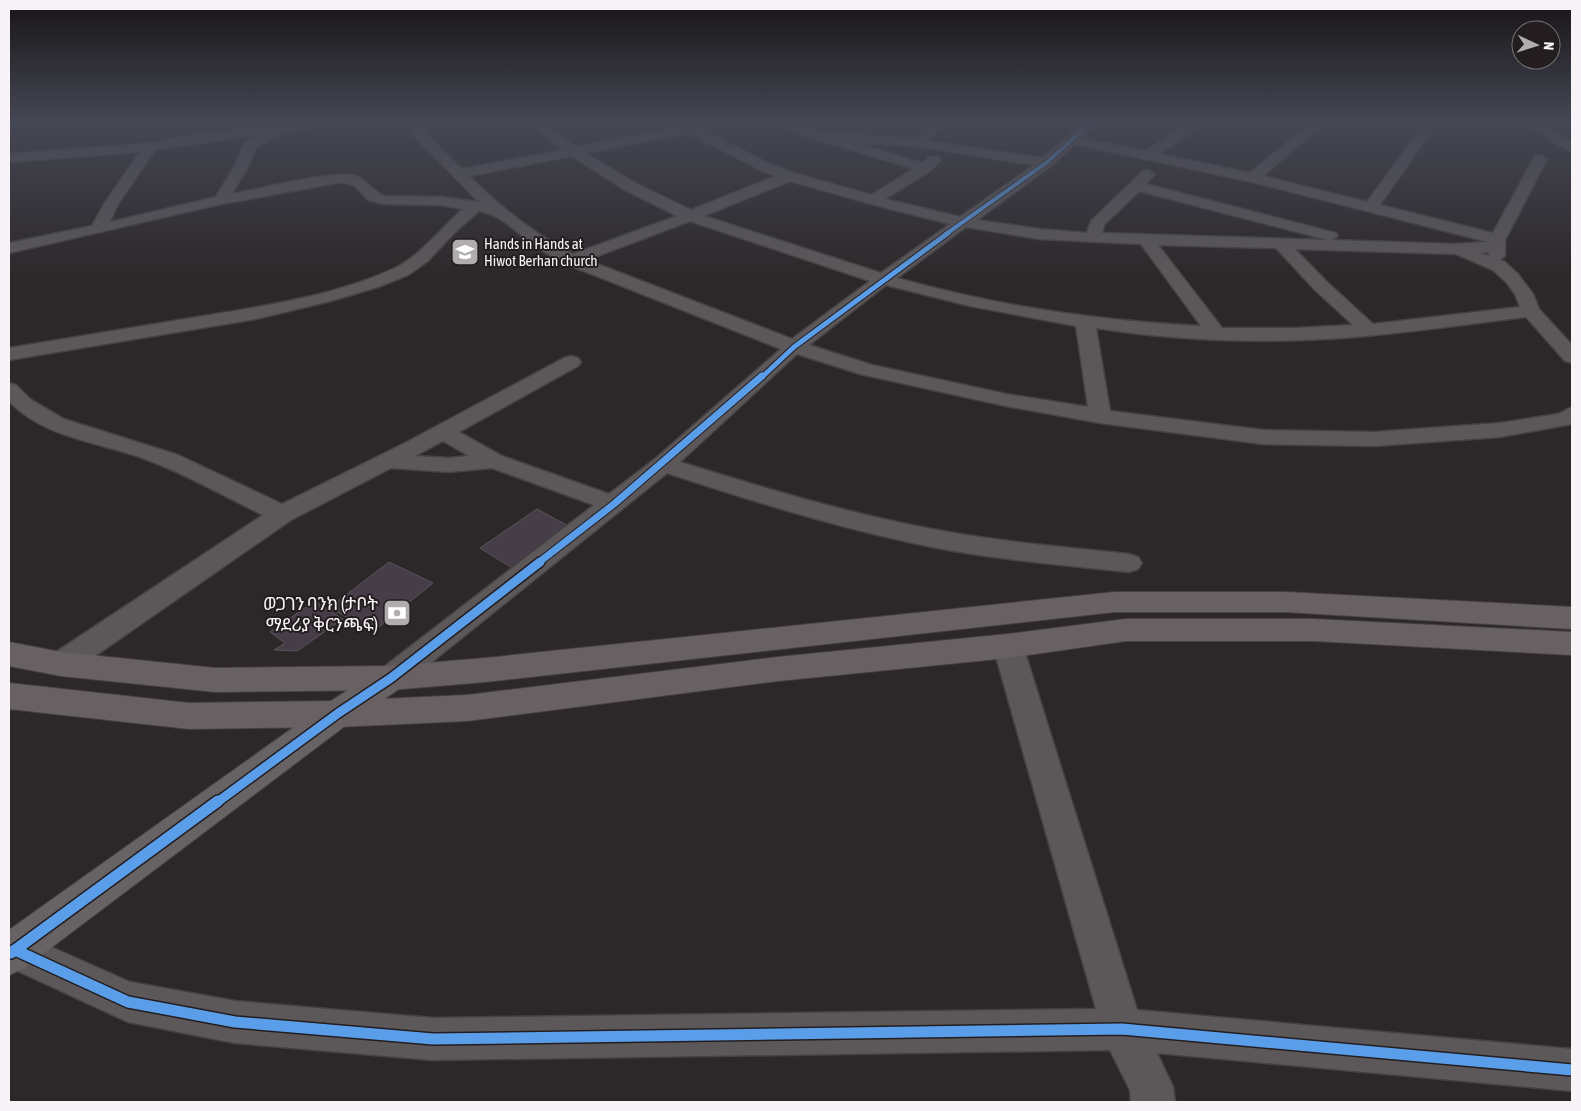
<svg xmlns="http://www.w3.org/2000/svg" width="1581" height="1111" font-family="'Asap Condensed','Noto Sans Ethiopic',sans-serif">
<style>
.building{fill:#473d48;stroke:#585557}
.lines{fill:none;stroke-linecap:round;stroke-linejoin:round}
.street-casing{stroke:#454243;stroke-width:3}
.secondary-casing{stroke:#454243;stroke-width:2}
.primary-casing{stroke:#454243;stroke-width:2}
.street{fill:#5c585a;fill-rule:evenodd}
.secondary{fill:#676263;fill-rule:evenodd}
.primary{fill:#686062;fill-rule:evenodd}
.cycleway-far4-casing{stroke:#231d20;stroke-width:5.5}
.cycleway-far3-casing{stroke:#231d20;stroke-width:7}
.cycleway-far2-casing{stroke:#231d20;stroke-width:9}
.cycleway-far1-casing{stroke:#231d20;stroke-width:12}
.cycleway-casing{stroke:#231d20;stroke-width:14}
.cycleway-far4{stroke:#5a9eea;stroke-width:4}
.cycleway-far3{stroke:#5a9eea;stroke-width:5}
.cycleway-far2{stroke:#5a9eea;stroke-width:7}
.cycleway-far1{stroke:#5a9eea;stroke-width:9}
.cycleway{stroke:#5a9eea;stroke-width:11}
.labels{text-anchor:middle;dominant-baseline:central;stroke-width:4;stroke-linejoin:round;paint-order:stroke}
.far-poi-label{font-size:15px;fill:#f8f3f6;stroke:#231d20;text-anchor:start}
.poi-label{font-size:18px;fill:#f8f3f6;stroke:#231d20;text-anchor:end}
</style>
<rect width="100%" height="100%" fill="#2c2729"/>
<g class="building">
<path d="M537,509L570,527L512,568L480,548Z"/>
<path d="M389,562L433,583L374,631L329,608Z"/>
<path d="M315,601L343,619L297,651L274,650L285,643L270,632Z"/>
</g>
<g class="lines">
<defs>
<g id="street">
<path d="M297,122H326L320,126L282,132L280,135L255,148L250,163L232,194C259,189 333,170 356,176C368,180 373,192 384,196L441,197L479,202L416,138L409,122H421L426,134L462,169L563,150L529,122H543L576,147L679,127L673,122H689L693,124L704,122H730L728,125L703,130L770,164L794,173L871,195L914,169L793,132L775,122H792L818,131L917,139L932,122H945L929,141L1043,158L1084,122H1098L1082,138L1145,151L1192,122H1207L1159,154L1250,173L1311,122H1325L1263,176L1367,202L1422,127L1426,126L1432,130L1380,205L1493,233L1535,156L1540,155L1547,159L1505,240V256L1500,260L1505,262L1518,274L1533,294L1539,309L1572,345V363L1565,361L1526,317C1460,325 1393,335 1326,339C1250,343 1171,340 1096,328L1110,411L1263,430L1374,432L1500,423L1558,414L1572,407V424L1500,437L1374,446L1263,444L1100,423L1006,406L860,374L797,354L680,462C764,488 849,514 937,530C1000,542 1065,547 1129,554L1138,557L1142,563L1138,569L1129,572C1065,565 1000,560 937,548C845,530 755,502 667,473L402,686L391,690L380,686L376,678L380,670L594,505L492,468L449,472L391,468L291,520L72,672L61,675L50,672L46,664L50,656L263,515C224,496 186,474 145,459C100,442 43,438 9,401V383L16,385L30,399L64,419L178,455L282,504L405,443L564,358L571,356L578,358L581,362L578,366L459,432L502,456L609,494L655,459L781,349L566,264C557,259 547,254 538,248C518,235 503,215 479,211L455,232L428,261L408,275L378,287L331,301L256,319L9,360V348C74,337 139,327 204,316C266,306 337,295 395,268C420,256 442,227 463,209L441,205L383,204L368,200L355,186L342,182L221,204L9,253V243L92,226L104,204L140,152L9,162V154L150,143L192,135ZM689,133L760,170L776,176L691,210L635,183L585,153ZM261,134L244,143L236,163L216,197L110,222L118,204L155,150ZM852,142L920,147L1034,165L960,217L885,199L930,171L941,160L939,157H929L923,163ZM1075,144L1252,182L1488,242L1453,244L1332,240L1338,236L1336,233L1146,184L1155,174L1148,170L1143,171L1091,221L1087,233L1040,229L977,220L1051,166ZM572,156L625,190L677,216L573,254C535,234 500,207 469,176ZM790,181L886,208L950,224L881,273L704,216ZM1139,191L1328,240L1102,233L1104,225ZM690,221L870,281L792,339L587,260ZM966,227L1040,239L1141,244L1201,326C1099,321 996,306 897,278ZM1158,245L1276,248L1315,290L1353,325L1297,328H1222ZM1295,249L1456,254L1493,270L1506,282L1515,294L1520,307L1373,324L1327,282ZM1488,252L1489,256L1480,253ZM886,285L970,306L1076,326L1088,407L1006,394L872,365L809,345ZM443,441L469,456L449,458L415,456Z"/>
<path d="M1523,122H1538L1572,142V151L1567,150Z"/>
<path d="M1008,635L1018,638L1023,646L1137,1010L1572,1049V1091L1157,1053L1173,1087L1175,1102H1131L1130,1090L1110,1050L433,1060L235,1043L128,1022L9,967V933L15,931L130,982L235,1001L433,1018L1096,1009L993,646L998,638Z"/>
</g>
<path id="secondary" d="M391,666L402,669L407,678L402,687L349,723L23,969L9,975V930L325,705L380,669Z"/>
<g id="primary">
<path d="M1115,592H1285L1572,607V629L1285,612H1115L485,682L391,690L215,692L61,676L9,666V642L61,652L215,668L391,666L485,658Z"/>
<path d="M1126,619H1314L1572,632V655L1314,641H1126L1008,658L778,681L467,721L337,727L189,729L9,709V683L189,703L337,701L467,695L778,657L1008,634Z"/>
</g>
</defs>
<use href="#street" class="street-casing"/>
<use href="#secondary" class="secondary-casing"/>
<use href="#primary" class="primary-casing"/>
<use href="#street" class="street"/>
<use href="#secondary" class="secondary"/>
<use href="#primary" class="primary"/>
<defs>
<path id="cycleway-far4" d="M946,234L1046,163L1092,122"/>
<path id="cycleway-far3" d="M761,378L794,347L948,233"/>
<path id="cycleway-far2" d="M538,563L614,504L762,376"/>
<path id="cycleway-far1" d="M216,803L337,714L391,678L540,562"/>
<g id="cycleway">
<path d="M15,950L128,1002L235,1022L433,1039L1122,1029L1572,1070"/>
<path d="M11,953L218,801"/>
</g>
</defs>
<use href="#cycleway-far4" class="cycleway-far4-casing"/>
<use href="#cycleway-far3" class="cycleway-far3-casing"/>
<use href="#cycleway-far2" class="cycleway-far2-casing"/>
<use href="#cycleway-far1" class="cycleway-far1-casing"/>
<use href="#cycleway" class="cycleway-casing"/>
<use href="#cycleway-far4" class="cycleway-far4"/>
<use href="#cycleway-far3" class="cycleway-far3"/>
<use href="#cycleway-far2" class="cycleway-far2"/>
<use href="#cycleway-far1" class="cycleway-far1"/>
<use href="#cycleway" class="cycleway"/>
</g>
<linearGradient id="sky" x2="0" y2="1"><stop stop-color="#181517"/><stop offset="0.44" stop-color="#454754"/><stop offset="1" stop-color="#454754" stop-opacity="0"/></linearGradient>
<rect width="1581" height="278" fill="url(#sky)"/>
<defs>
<symbol id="school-square" viewBox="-11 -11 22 22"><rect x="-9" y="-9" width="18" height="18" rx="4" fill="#b1acae" stroke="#231d20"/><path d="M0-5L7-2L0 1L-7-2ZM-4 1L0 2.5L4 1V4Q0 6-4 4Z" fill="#fff"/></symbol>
<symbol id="bank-square" viewBox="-11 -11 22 22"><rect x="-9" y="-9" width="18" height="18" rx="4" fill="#b1acae" stroke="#231d20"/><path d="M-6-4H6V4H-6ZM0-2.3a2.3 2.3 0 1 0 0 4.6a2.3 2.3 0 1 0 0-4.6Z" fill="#fff"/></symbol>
</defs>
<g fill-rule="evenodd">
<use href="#school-square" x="449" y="236" width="32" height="32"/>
<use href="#bank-square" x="381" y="597" width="32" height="32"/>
</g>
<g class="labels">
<g class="far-poi-label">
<text x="484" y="243">Hands in Hands at<tspan x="484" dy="17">Hiwot Berhan church</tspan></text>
</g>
<g class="poi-label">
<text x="378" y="603">ወጋገን ባንክ (ታቦት<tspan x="378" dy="21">ማደሪያ ቅርንጫፍ)</tspan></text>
</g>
</g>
<rect width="1581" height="1111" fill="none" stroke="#f8f3f6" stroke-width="20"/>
<g transform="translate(1536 45) rotate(94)"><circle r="24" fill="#231d20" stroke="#787376"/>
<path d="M0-4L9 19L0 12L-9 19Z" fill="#b1acae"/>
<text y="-8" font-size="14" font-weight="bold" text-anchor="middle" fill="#f8f3f6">N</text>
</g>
</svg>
